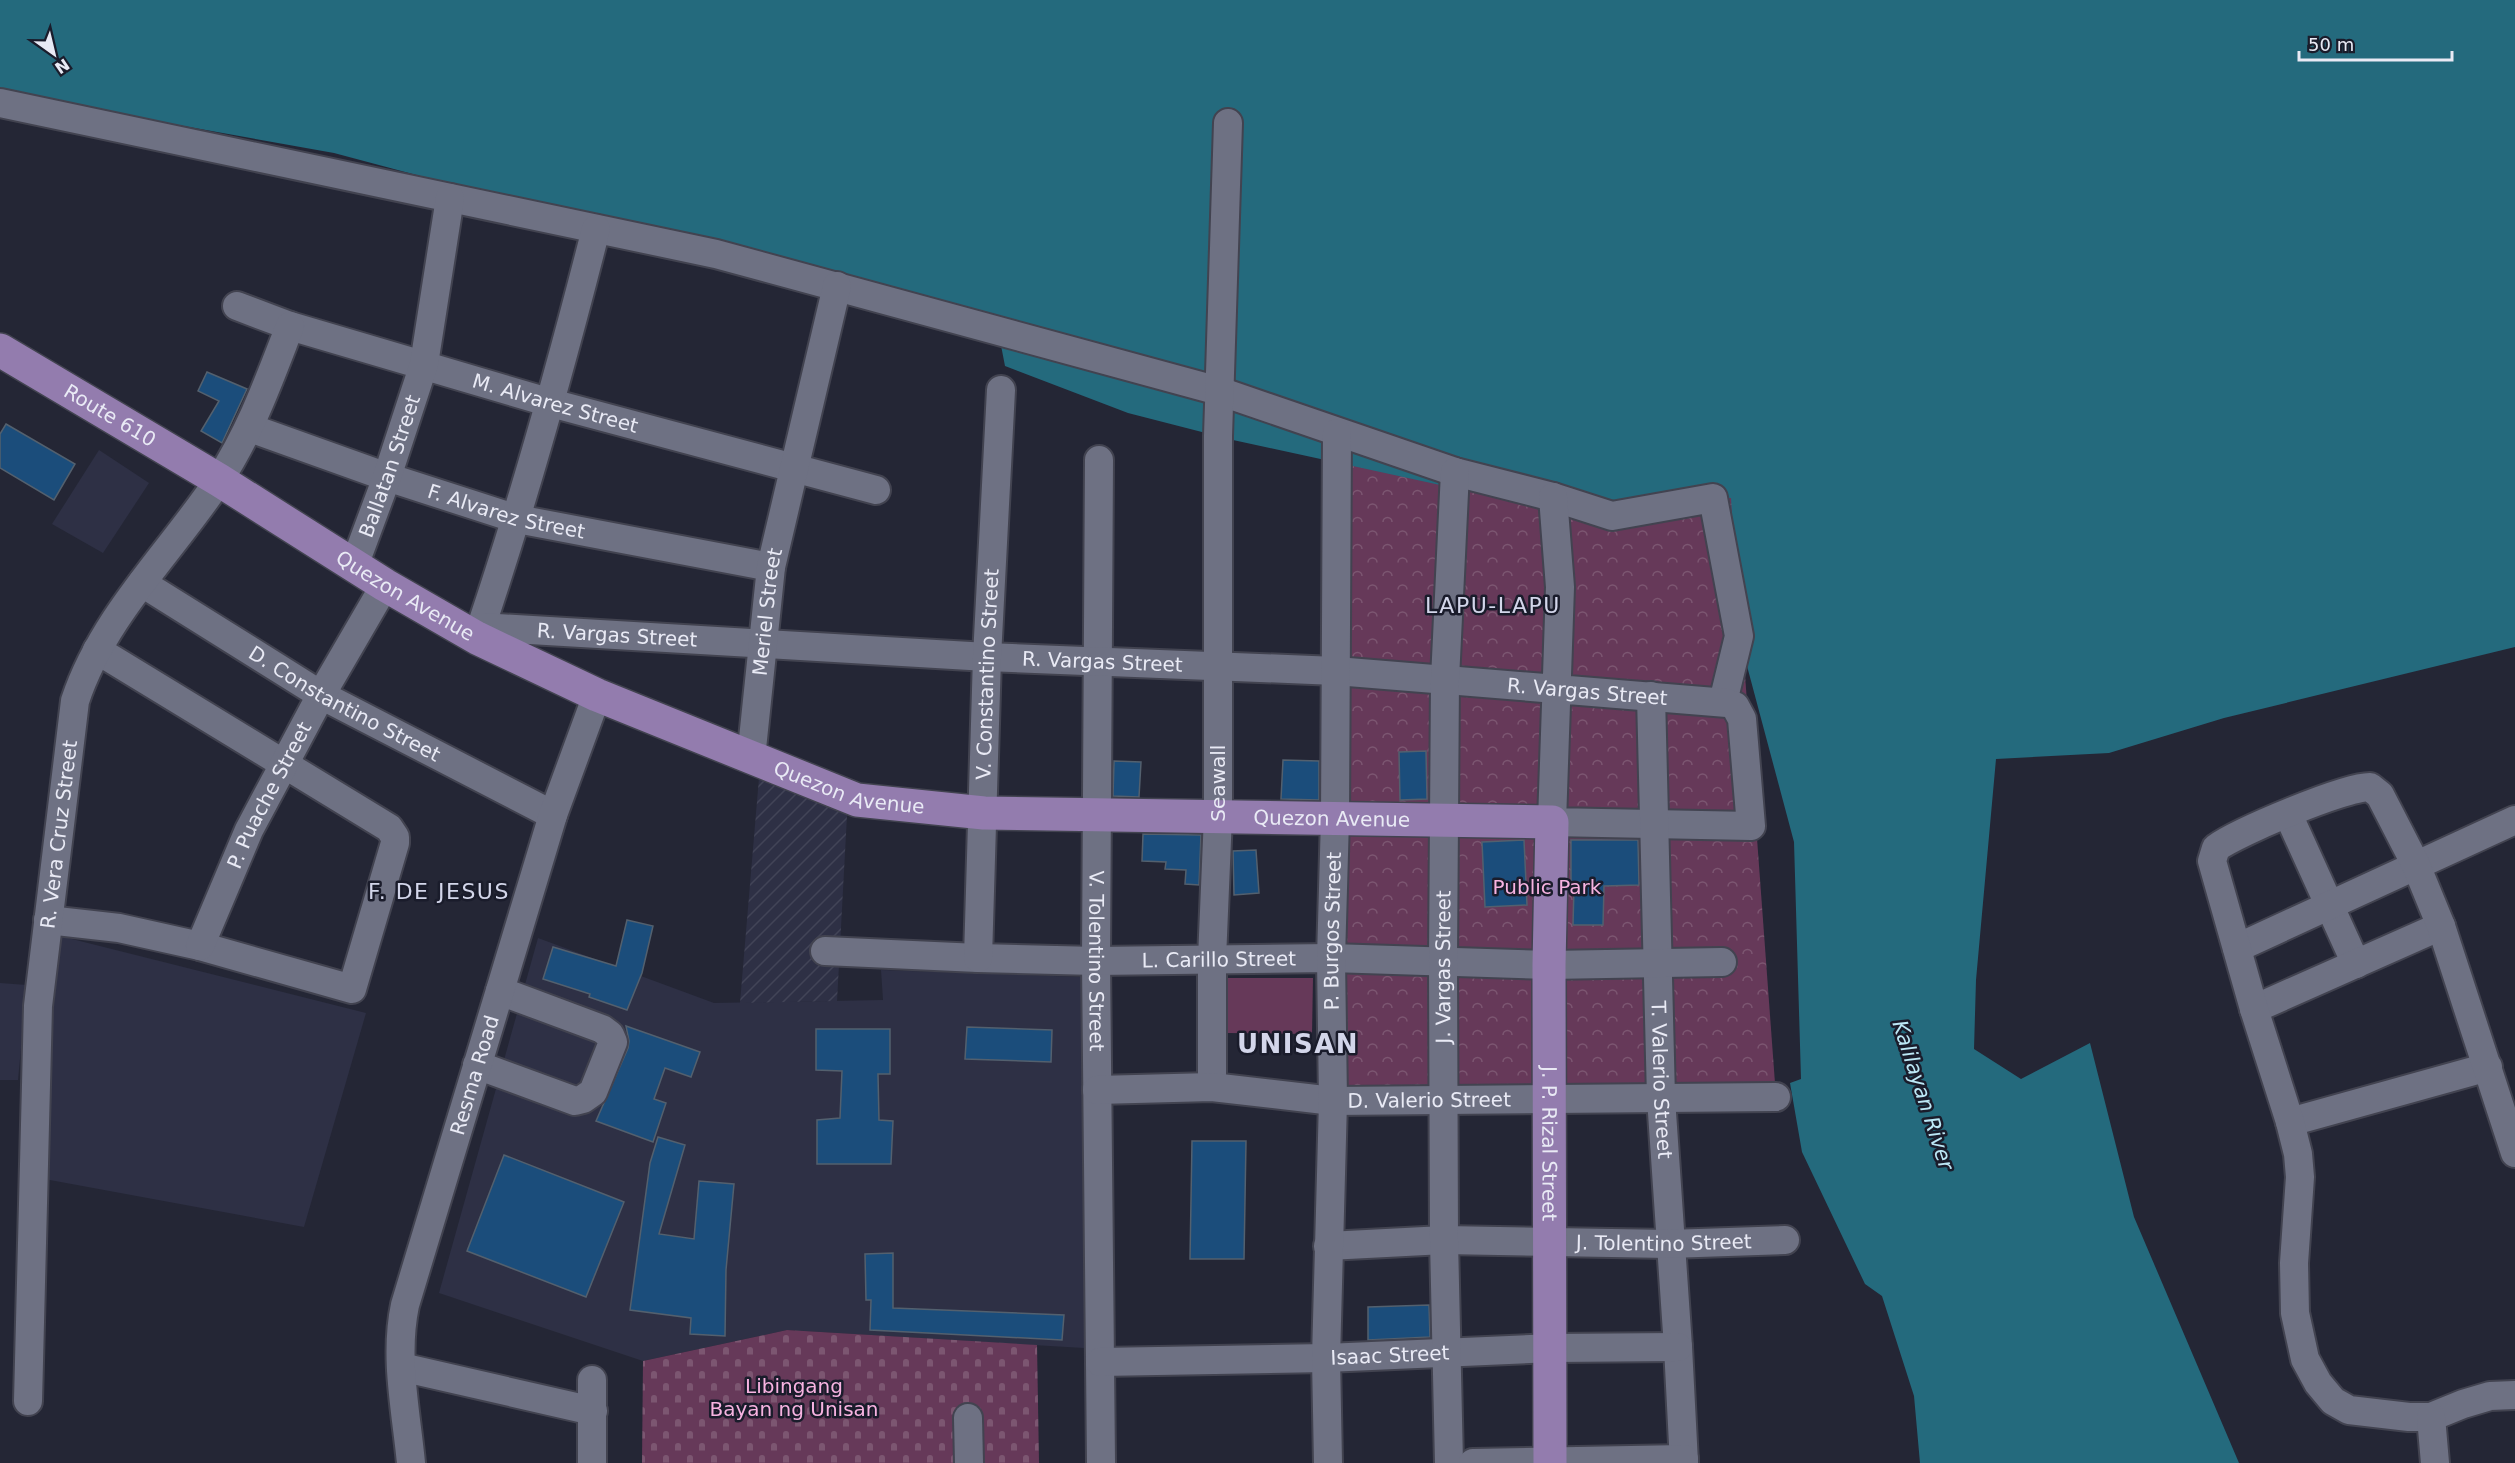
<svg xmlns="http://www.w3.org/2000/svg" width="2515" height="1463" font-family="'DejaVu Sans',sans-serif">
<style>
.built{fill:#2e3045}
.industrial{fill:url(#industrial-furrows)}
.cemetery{fill:url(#cemetery-stones)}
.park{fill:url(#park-crowns)}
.pitch{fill:#663959}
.water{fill:#246a7d}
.building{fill:#1b4d7b;stroke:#53606e;stroke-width:1.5}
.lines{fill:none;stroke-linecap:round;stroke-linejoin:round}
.minor-casing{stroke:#424350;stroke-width:32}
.major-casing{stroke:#424350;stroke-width:36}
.minor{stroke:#6e7183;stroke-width:28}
.major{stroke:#937cae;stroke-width:33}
.labels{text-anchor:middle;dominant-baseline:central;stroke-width:5;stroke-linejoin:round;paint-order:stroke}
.street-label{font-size:20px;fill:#e9eaf5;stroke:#1a1c2b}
.park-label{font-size:20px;fill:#f7b3e1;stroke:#1a1c2b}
.water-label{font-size:21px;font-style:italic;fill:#bce8f6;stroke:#1a1c2b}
.quarter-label{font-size:22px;letter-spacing:1.5px;fill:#d3d6ea;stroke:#1a1c2b}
.district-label{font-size:26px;font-weight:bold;letter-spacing:1.5px;fill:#d3d6ea;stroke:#1a1c2b}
</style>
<defs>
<pattern id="industrial-furrows" width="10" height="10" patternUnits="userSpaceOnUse" patternTransform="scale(1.5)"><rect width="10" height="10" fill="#2e3045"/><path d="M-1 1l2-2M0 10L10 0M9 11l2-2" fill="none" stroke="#424457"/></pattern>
<pattern id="cemetery-stones" width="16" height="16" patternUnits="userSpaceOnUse" patternTransform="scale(1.5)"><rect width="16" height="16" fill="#663959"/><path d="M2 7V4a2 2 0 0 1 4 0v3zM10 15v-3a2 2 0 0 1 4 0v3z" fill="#7c5671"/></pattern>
<pattern id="park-crowns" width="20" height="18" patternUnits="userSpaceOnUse" patternTransform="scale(1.5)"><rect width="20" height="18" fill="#663959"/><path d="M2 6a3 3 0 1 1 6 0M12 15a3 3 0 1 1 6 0" fill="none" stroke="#7c5671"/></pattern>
</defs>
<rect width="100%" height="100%" fill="#242635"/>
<g class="built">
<path d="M99,450L149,483L103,553L52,524Z"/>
<path d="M60,936L366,1013L304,1227L39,1178Z"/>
<path d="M538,938L714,1003L883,1000L881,970L1084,977V1348L787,1330L643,1361L439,1293Z"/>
<path d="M0,983L27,985L18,1080H0Z"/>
</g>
<path class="industrial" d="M759,778L847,815L837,1001L740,1003Z"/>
<path class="cemetery" d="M787,1330L1037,1345L1039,1463H642L643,1361Z"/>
<path class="park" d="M1337,433L1732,498L1776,1097L1333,1101Z"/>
<path class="pitch" d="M1228,978H1313L1312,1034L1228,1033Z"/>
<path class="water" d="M0,0H2515V647L2224,718L2109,753L1996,759L1976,980L1974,1049L2021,1079L2090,1043L2134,1217L2239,1463H1920L1914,1396L1882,1296L1865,1284L1802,1152L1790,1083L1801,1079L1794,842L1739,636L1731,498H1713L1612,516L1509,500L1233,440L1128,413L1005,366L998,330L334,153L0,93Z"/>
<g class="building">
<path d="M207,372L247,389L222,443L201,431L219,401L198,391Z"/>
<path d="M6,424L75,464L54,500L0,468V434Z"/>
<path d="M1426,751L1427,799L1400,800L1399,752Z"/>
<path d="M1283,760L1319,761V800L1281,799Z"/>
<path d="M1114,761L1141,762L1139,797L1113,796Z"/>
<path d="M1143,834L1201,835L1199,885L1185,884L1186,870L1165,869L1166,862L1142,861Z"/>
<path d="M1524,840L1527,905L1485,907L1482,842Z"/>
<path d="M1571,840H1638L1639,885L1604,886L1603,925H1573L1574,887H1571Z"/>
<path d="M1256,850L1259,893L1234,895L1233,851Z"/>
<path d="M627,920L653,926L642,973L627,1010L589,997L590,994L543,979L553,947L616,966Z"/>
<path d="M626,1026L700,1052L691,1077L665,1068L654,1099L666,1103L653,1142L596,1121L628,1048L629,1041Z"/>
<path d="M967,1027L1052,1030L1051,1062L965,1059Z"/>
<path d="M816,1029H890V1074H878L879,1120L893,1121L891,1164H817V1120L840,1118L842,1071L816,1070Z"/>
<path d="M658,1137L685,1145L659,1234L694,1239L699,1181L734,1184L726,1270L725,1336L690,1334L691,1318L630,1310L650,1163Z"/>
<path d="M1192,1141H1246L1244,1259H1190Z"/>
<path d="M504,1155L624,1202L586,1297L467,1251Z"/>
<path d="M893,1253V1308L1064,1315L1062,1340L870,1330L871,1300H866L865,1254Z"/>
<path d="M1429,1305L1430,1337L1368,1340V1307Z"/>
</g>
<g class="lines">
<defs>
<g id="minor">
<path d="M0,103L716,254L1219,391L1455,472L1553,497L1612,516L1713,498L1739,636L1723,702"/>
<path id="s1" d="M237,306L290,326L551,403L876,490"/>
<path id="s2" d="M250,428L387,477L517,519L771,567"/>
<path id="s3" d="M1099,460L1096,961L1101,1463"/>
<path id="s4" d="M354,566L387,477L424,364L450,198"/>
<path id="s5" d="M142,583L321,695L553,815"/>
<path d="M481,627C525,496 562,363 596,229"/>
<path id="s6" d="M477,638L481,627L987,657L1336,671L1727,703L1735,706L1742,719L1751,826L1552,822L1560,587L1553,497"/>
<path id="s7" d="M1651,696L1661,1098L1678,1347L1684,1463"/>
<path id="s8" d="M751,758L771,567L837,286"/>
<path d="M2288,814L2356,964"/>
<path d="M48,920L119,928L200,946L352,989L395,843V837L389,828L97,650"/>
<path id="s9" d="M200,946L249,830L321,695L385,585"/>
<path d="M2237,948L2515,820"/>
<path id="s10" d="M825,951L978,958L1096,961L1331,958L1549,965L1722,962"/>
<path id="s11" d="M978,958L987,657L1001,390"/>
<path d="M2254,1009L2441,926"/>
<path d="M477,1065L575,1101L583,1099L593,1092L613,1042L610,1035L602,1029L500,991"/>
<path id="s12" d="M1212,1087V959L1218,816V436L1228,123"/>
<path id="s13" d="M1097,1090L1212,1087L1333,1101L1776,1097"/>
<path d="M2290,1122L2488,1067"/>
<path d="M2515,1153L2441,926L2416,865L2380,795L2370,787C2344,787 2238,832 2216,848L2212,861L2254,1009L2290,1122L2298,1154L2300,1177L2294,1263L2295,1313L2305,1359L2318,1383L2333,1401L2349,1410L2409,1417H2431L2463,1404L2490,1396L2515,1395"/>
<path id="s14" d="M1328,1246L1444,1240L1669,1244L1785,1240"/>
<path id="s15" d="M1100,1362L1326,1358L1552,1348L1678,1347"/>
<path d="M401,1367L593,1411"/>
<path d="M592,1380V1463"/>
<path id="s16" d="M28,1401L38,1006L75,701C103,616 171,552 219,480C251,431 269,380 290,326"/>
<path d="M2431,1417L2435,1463"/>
<path d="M968,1418L969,1463"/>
<path id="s17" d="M411,1463C406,1411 394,1357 405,1305L553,815L597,695"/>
<path id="s18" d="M1328,1463L1326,1358L1333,1101L1331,958L1335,819L1337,433"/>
<path id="s19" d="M1449,1463L1444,1240L1443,961L1445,679L1455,472"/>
<path d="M1473,1463L1684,1459"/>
</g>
<g id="major">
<path id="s20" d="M0,350L219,480L385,585L477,638L597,695L857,800L984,813L1552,822L1549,965L1550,1463"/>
</g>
</defs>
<use href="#minor" class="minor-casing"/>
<use href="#major" class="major-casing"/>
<use href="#minor" class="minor"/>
<use href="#major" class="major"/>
</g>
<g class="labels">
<g class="street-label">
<text stroke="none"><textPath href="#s1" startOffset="333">M. Alvarez Street</textPath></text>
<text stroke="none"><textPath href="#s20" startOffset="128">Route 610</textPath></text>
<text stroke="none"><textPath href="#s4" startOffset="106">Ballatan Street</textPath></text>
<text stroke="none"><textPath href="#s2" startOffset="270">F. Alvarez Street</textPath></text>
<text stroke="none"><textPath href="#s20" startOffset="474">Quezon Avenue</textPath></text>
<text stroke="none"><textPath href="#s8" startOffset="147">Meriel Street</textPath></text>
<text stroke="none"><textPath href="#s6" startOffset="148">R. Vargas Street</textPath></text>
<text stroke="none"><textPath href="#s6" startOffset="634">R. Vargas Street</textPath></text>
<text stroke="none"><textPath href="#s11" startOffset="284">V. Constantino Street</textPath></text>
<text stroke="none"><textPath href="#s6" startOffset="1120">R. Vargas Street</textPath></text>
<text stroke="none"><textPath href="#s5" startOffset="236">D. Constantino Street</textPath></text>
<text stroke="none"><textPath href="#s12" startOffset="304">Seawall</textPath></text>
<text stroke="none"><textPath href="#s20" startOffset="960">Quezon Avenue</textPath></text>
<text stroke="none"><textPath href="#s9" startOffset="166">P. Puache Street</textPath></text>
<text stroke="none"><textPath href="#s20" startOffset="1446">Quezon Avenue</textPath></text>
<text stroke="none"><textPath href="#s16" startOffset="568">R. Vera Cruz Street</textPath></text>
<text stroke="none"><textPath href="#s18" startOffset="532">P. Burgos Street</textPath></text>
<text stroke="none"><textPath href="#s10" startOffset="394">L. Carillo Street</textPath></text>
<text stroke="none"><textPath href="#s3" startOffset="501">V. Tolentino Street</textPath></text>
<text stroke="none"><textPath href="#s19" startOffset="496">J. Vargas Street</textPath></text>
<text stroke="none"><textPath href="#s17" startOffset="399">Resma Road</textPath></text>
<text stroke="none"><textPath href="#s7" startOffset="384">T. Valerio Street</textPath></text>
<text stroke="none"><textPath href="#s13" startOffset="333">D. Valerio Street</textPath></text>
<text stroke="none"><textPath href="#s20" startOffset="1988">J. P. Rizal Street</textPath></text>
<text stroke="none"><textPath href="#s14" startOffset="336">J. Tolentino Street</textPath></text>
<text stroke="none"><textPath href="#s15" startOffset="290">Isaac Street</textPath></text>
</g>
<g class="park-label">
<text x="1547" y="887">Public Park</text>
<text x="794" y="1386">Libingang<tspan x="794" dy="23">Bayan ng Unisan</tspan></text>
</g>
<g class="water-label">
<text transform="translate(1923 1095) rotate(72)">Kalilayan River</text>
</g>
<g class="quarter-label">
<text x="1493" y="605">LAPU-LAPU</text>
<text x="439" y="891">F. DE JESUS</text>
</g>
<g class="district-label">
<text x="1298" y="1044">UNISAN</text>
</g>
</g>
<g transform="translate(54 54) rotate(146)" stroke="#1a1c2b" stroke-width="4.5" paint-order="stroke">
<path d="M0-4.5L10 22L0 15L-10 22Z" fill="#e9eaf5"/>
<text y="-9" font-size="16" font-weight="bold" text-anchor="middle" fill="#e9eaf5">N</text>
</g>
<path d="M2299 51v9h153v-9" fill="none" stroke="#e9eaf5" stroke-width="3"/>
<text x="2308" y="51" font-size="18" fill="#e9eaf5" stroke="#1a1c2b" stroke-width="4.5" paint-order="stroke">50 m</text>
</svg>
